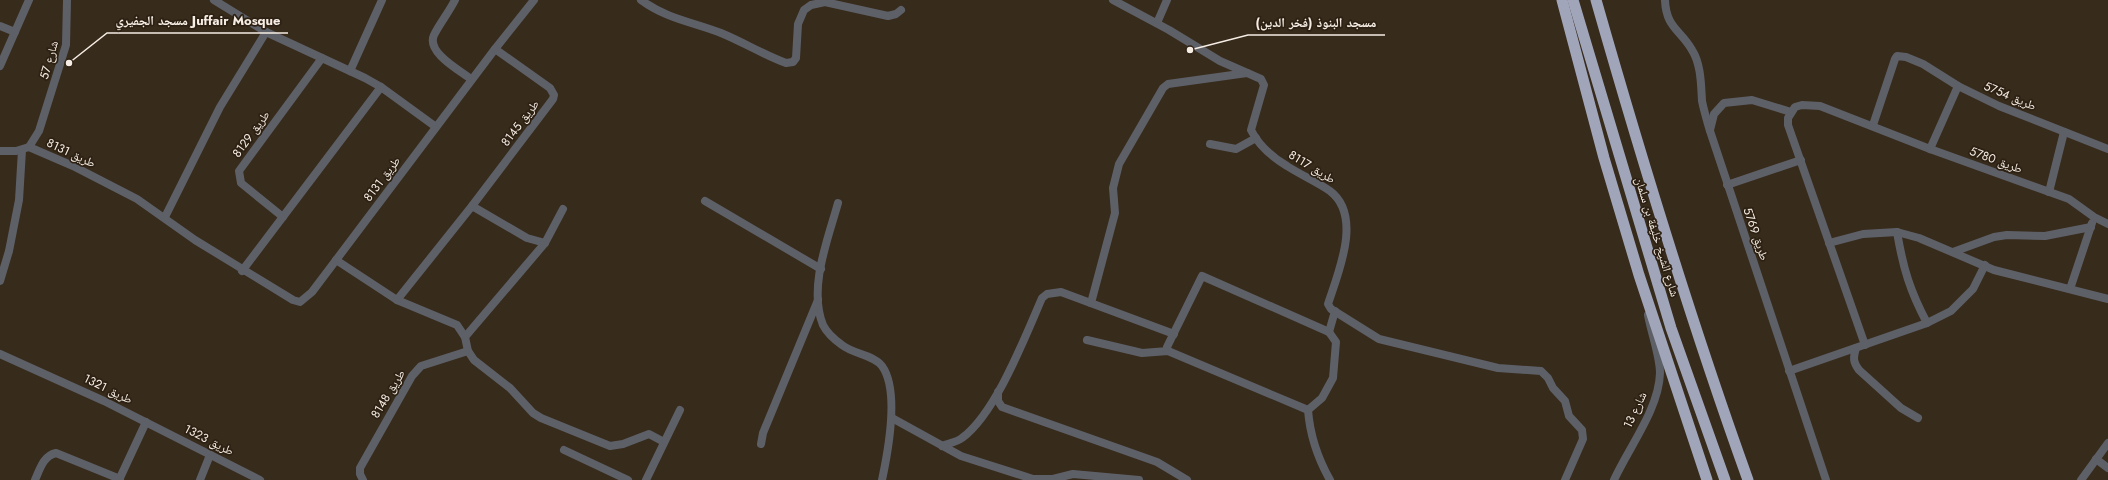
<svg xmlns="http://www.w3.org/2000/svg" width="2108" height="480" font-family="Jost,'Noto Naskh Arabic',sans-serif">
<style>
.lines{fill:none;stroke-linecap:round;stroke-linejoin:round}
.minor{stroke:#5e6068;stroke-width:8}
.highway{stroke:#a1a5ba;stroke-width:11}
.labels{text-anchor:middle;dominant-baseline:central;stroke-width:3.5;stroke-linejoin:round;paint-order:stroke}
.street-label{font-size:12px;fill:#f6ede4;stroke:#2d2113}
.leader{fill:none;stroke:#f6ede4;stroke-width:1.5}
.callout-dot{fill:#f6ede4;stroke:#2d2113;stroke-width:1.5}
.callout-label{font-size:13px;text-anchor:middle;font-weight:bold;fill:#f6ede4;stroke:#2d2113;stroke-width:3.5;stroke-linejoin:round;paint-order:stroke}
</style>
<rect width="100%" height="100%" fill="#372b1c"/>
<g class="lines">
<g class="minor">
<path d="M214,0L266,32L365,78L381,87L436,127"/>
<path d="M455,0C449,12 440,23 434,35C426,52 459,70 471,79"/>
<path d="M641,0C667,19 693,22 721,33C743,42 764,55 786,63L793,62L796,58L798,24L804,10L811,5L825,2L888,16L896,14L901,10"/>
<path d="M1113,0L1169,30L1220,61L1261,79L1264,85L1251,130C1259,146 1272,157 1287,166C1301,175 1317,182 1330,191C1363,216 1338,273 1328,304L1331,309L1379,339L1498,368L1541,371L1548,378L1553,388L1565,401L1569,416L1582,430L1583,439L1565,480"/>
<path d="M1665,0C1666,28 1681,30 1692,50C1701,64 1701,84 1702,101C1704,111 1707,121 1710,131L1826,480"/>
<path d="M1157,23L1167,0"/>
<path d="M0,26L15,32"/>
<path d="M0,66L29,0"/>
<path d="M350,71L382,0"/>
<path d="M1873,125L1895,59L1897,56L1906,57L1923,64L1958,86L1999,106L2108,149"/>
<path d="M1710,130L1714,114L1724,103L1752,100L1791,112"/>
<path d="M1210,144L1236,149L1256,138"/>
<path d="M29,147L73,166L137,199L195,240L293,300L300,302L312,292L495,49L534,0"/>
<path d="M1930,149L1958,86"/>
<path d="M0,151H16L29,147L39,131L66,45L67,0"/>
<path d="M1727,185L1801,160"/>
<path d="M2049,192L2064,132"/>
<path d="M705,201L821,269"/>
<path d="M838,203C828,239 808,288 823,325C827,333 835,340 842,345C853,354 874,355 882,366C900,391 888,452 882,480"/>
<path d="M472,206L527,238L545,243"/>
<path d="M165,217L220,107L266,32"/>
<path d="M283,217L241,183L239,171L322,58"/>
<path d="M1897,232C1903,268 1910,291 1927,323"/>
<path d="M1829,243L1863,234L1897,232L1919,238L1994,270L2108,299"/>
<path d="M1953,252L1994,237L2007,235L2045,236L2091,227"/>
<path d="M336,260L397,300L457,325L465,337L468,351L474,360L510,388L533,413L541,418L610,446L623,444L649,434L664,442"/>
<path d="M242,271L381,87"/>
<path d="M0,281L9,251L19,200L22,150"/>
<path d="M2070,289L2092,223"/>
<path d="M397,300L472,206L553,99L554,95L550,88L495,49"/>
<path d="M1091,303L1115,213L1113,188L1119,164L1163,88L1168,84L1247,73"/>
<path d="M1329,332L1335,311"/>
<path d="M465,337L545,243L563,209"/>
<path d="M1087,340L1142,353L1168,351L1308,410"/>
<path d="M1865,345L1788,125V118L1795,107L1802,105L1820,106L1930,149L2069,199L2094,217L2108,224"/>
<path d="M1856,348C1853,358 1853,362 1859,370L1901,408L1918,418"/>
<path d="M1168,351L1167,347L1202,276L1329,332L1336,342L1333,378L1322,398L1308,410C1310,436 1317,457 1330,480"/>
<path d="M0,354L104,401L260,480"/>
<path d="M1789,371L1927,323L1951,311L1973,289L1985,265"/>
<path d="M998,392V401L1002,407L1157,462L1187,480"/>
<path d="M892,418L961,456L1033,479H1053L1073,474L1139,480"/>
<path d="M761,444L763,433L818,300"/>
<path d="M942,446C949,443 957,442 962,438C996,413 1025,337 1042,298L1047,294L1061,292L1174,334"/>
<path d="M564,450L628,480"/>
<path d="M2096,459L2108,468"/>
<path d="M35,480C40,469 43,456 56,453L120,479"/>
<path d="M119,480L146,422"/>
<path d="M200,480L210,455"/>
<path d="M363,480L360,474V468L412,376L421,366L468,351"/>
<path d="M646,480L680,410"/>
<path d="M1614,480C1629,447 1659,409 1660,373C1660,356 1651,332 1648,315"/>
<path d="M2081,480L2108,443"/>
</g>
<g class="highway">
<path d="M1562,0L1604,158L1639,275L1707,480"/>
<path d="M1573,0L1671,328L1725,480"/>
<path d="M1596,0C1642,161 1691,322 1748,480"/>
</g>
</g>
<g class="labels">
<g class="street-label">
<text transform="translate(49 60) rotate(-74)">شارع 57</text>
<text transform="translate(2010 96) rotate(23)">طريق 5754</text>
<text transform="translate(520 123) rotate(-53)">طريق 8145</text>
<text transform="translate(251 134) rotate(-54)">طريق 8129</text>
<text transform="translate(71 153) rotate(25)">طريق 8131</text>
<text transform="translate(1996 160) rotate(20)">طريق 5780</text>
<text transform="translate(1312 167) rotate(31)">طريق 8117</text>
<text transform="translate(382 179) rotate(-53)">طريق 8131</text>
<text transform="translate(1756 234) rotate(71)">طريق 5769</text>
<text transform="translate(1657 237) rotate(73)">شارع الشيخ خليفة بن سلمان</text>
<text transform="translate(108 389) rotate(26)">طريق 1321</text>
<text transform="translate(388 394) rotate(-59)">طريق 8148</text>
<text transform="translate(1635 410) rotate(-65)">شارع 13</text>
<text transform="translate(209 440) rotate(27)">طريق 1323</text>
</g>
</g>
<path class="leader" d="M69 63L107 33H288M1190 50L1248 35H1385"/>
<g class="callout-dot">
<circle cx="69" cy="63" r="4"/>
<circle cx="1190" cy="50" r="4"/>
</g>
<g class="callout-label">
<text x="198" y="25">مسجد الجفيري Juffair Mosque</text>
<text x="1316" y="27">مسجد البنوذ (فخر الدين)</text>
</g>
</svg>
